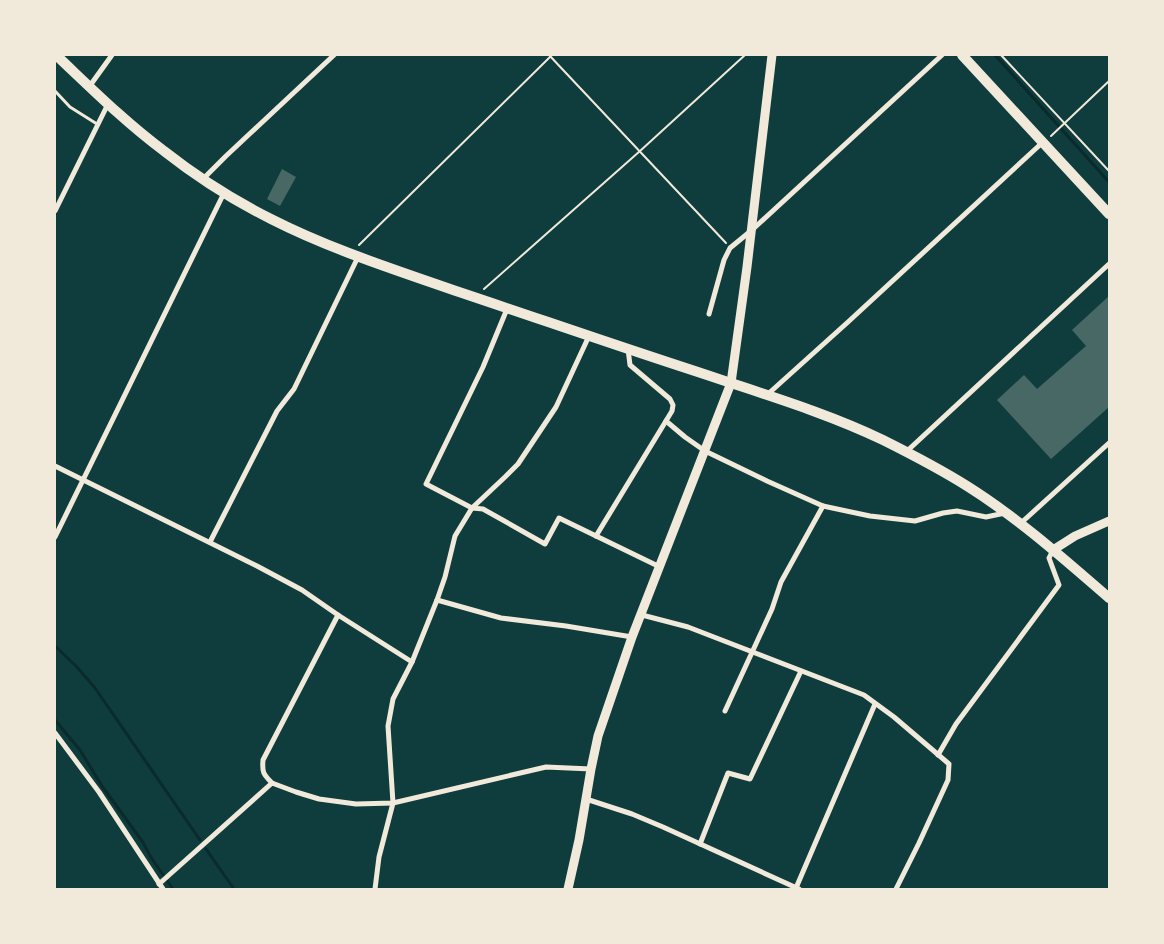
<svg xmlns="http://www.w3.org/2000/svg" width="1164" height="944" font-family="Ubuntu,sans-serif">
<style>
.lines{fill:none;stroke-linecap:round;stroke-linejoin:round}
.stream{stroke:#0a2a2b;stroke-width:3}
.building{fill:#486865}
.path{stroke:#f1e9da;stroke-width:2}
.service{stroke:#f1e9da;stroke-width:3}
.minor{stroke:#f1e9da;stroke-width:5}
.tertiary{stroke:#f1e9da;stroke-width:9}
.secondary{stroke:#f1e9da;stroke-width:9}
.primary{stroke:#f1e9da;stroke-width:10}
</style>
<rect width="100%" height="100%" fill="#0f3d3e"/>
<g class="lines">
<g class="stream">
<path d="M995,55L1109,182"/>
<path d="M55,646L76,666L95,688L200,840"/>
<path d="M55,720L80,750L102,786L142,841L152,859L173,889"/>
<path d="M206,849L234,889"/>
</g>
</g>
<g class="building">
<path d="M282,169L296,177L280,206L267,199Z"/>
<path d="M1109,296V407L1051,459L997,400L1024,375L1037,389L1086,346L1072,330Z"/>
</g>
<g class="lines">
<g class="path">
<path d="M549,55L726,243"/>
<path d="M1001,55L1109,171"/>
<path d="M1051,136L1109,81"/>
<path d="M359,245L552,55"/>
<path d="M484,289L640,151L745,55"/>
</g>
<path class="service" d="M55,91L70,107L97,124"/>
<g class="minor">
<path d="M89,87L112,55"/>
<path d="M203,179L226,156L334,55"/>
<path d="M55,211L108,104"/>
<path d="M507,309L483,367L426,484L472,508L483,509L545,544L559,518L660,567"/>
<path d="M709,314L724,260L730,248L752,230L942,55"/>
<path d="M768,394L848,322L1043,142"/>
<path d="M666,421L685,437L705,451L767,481L823,506L870,516L915,521L943,513L957,511L986,517L1005,513"/>
<path d="M906,452L1109,264"/>
<path d="M55,466L257,566L302,590L338,615L412,662"/>
<path d="M1021,523L1109,443"/>
<path d="M596,536L672,411L673,405L670,399L630,365L628,349"/>
<path d="M55,537L224,193"/>
<path d="M210,542L277,411L294,389L358,257"/>
<path d="M437,600L501,618L566,626L632,637"/>
<path d="M642,615L688,627L864,695L894,717L949,764L948,780L919,843L896,889"/>
<path d="M725,711L772,609L781,582L823,506"/>
<path d="M55,733L99,792L163,889"/>
<path d="M938,755L956,724L1059,585L1049,558L1053,550"/>
<path d="M272,783C263,774 262,772 263,760L338,615"/>
<path d="M586,799L632,814L663,827L799,889"/>
<path d="M700,844L728,773L750,779L801,671"/>
<path d="M159,884L272,783L296,792L319,799L356,804L393,803L546,767L591,769"/>
<path d="M796,888L875,704"/>
<path d="M375,889L379,857L393,803L388,726L393,699L412,662L437,600L445,577L455,536L472,508L505,477L518,464L556,407L589,336"/>
</g>
<path class="tertiary" d="M1053,550L1075,536L1109,521"/>
<path class="secondary" d="M568,889L579,840L591,769L598,736L632,637L731,383L747,267L772,55"/>
<g class="primary">
<path d="M56,55C91,88 125,122 164,151C197,177 233,200 271,219C330,249 393,269 456,291C540,319 623,348 707,375C766,395 827,413 883,440C911,454 940,469 967,486C1018,518 1064,559 1109,598"/>
<path d="M962,55L1109,214"/>
</g>
</g>
<rect width="1164" height="944" fill="none" stroke="#f1e9da" stroke-width="112"/>
</svg>
